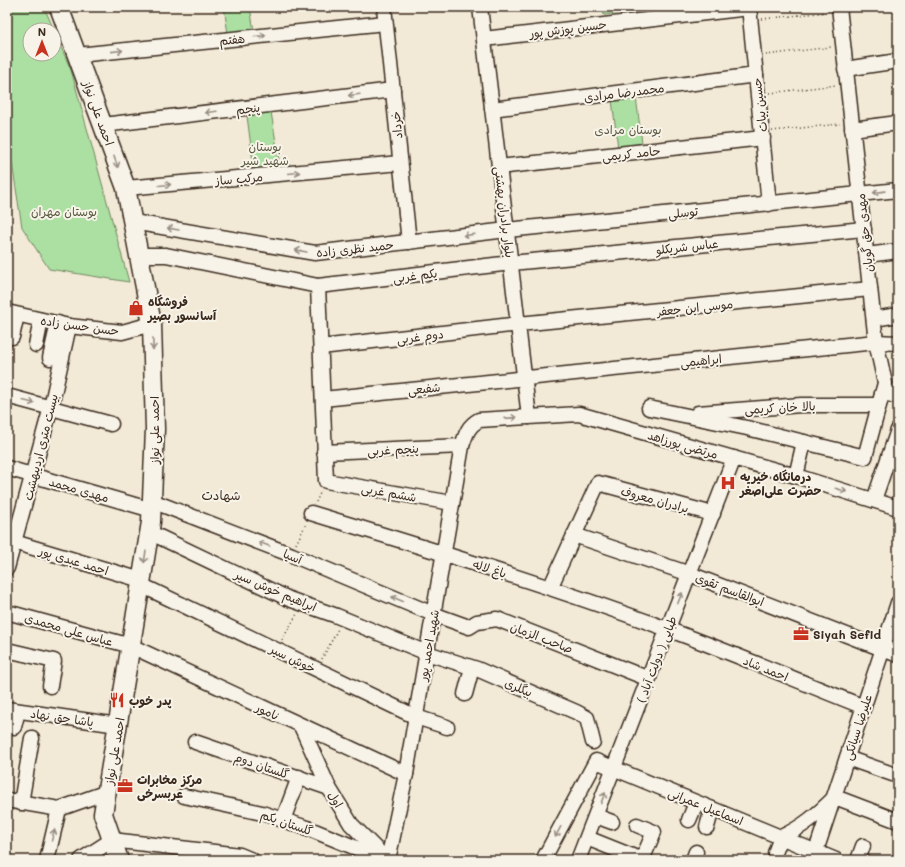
<svg xmlns="http://www.w3.org/2000/svg" width="905" height="867" font-family="Mali,'Playpen Sans Arabic',sans-serif">
<style>
.green{fill:#abe0a2;stroke:#738560}
.lines{fill:none;stroke-linecap:round;stroke-linejoin:round}
.minor-casing{stroke:#3b2a1e;stroke-width:17}
.major-casing{stroke:#3b2a1e;stroke-width:21}
.path{stroke:#3b2a1e;stroke-width:1.5;stroke-dasharray:1 3;stroke-linecap:butt}
.minor{stroke:#f7f3e8;stroke-width:14}
.major{stroke:#f7f3e8;stroke-width:18}
.oneway{stroke:#998e83}
.labels{text-anchor:middle;dominant-baseline:central;stroke-width:4;stroke-linejoin:round;paint-order:stroke}
.street-label{font-size:12px;fill:#3b2a1e;stroke:#f7f3e8}
.park-label{font-size:12px;fill:#57583f;stroke:#f7f3e8}
.poi-label{font-size:12px;font-weight:bold;fill:#3b2a1e;stroke:#f7f3e8;text-anchor:start}
.neighbourhood-label{font-size:13px;fill:#3b2a1e;stroke:#f7f3e8}
</style>
<rect width="100%" height="100%" fill="#f2ead7"/>
<filter id="ink" filterUnits="userSpaceOnUse"><feTurbulence type="fractalNoise" baseFrequency=".025" numOctaves="2"/><feDisplacementMap in="SourceGraphic" scale="8" xChannelSelector="R" yChannelSelector="G"/><feConvolveMatrix kernelMatrix="1 2 1 2 8 2 1 2 1" color-interpolation-filters="sRGB"/></filter>
<g filter="url(#ink)">
<g class="green">
<path d="M7,7H44L54,30H30V54H54V31L71,70L129,282L49,269L22,227L7,131Z"/>
<path d="M224,7H250L254,31L228,34Z"/>
<path d="M603,7H626V12L604,15Z"/>
<path d="M636,97L642,143L618,148L612,100Z"/>
<path d="M271,112L280,166L254,170L247,116Z"/>
</g>
<g class="lines">
<defs>
<g id="minor">
<path d="M384,7L409,242"/>
<path d="M480,7L529,417"/>
<path d="M749,7L769,204"/>
<path d="M484,39L749,8"/>
<path d="M78,55L385,23"/>
<path d="M845,69L898,61"/>
<path d="M492,109L756,75"/>
<path d="M103,125L393,90"/>
<path d="M852,129L898,123"/>
<path d="M499,167L763,138"/>
<path d="M126,188L400,163"/>
<path d="M133,222L315,253L507,230L898,190"/>
<path d="M139,255H166L318,286L511,263L864,229"/>
<path d="M867,255L898,251"/>
<path d="M318,286L326,481L452,503"/>
<path d="M7,312L69,326L122,332L152,324"/>
<path d="M874,319L898,315"/>
<path d="M12,337L17,315"/>
<path d="M36,345L41,320"/>
<path d="M321,347L519,324L870,289"/>
<path d="M50,358L58,323"/>
<path d="M882,393L898,396"/>
<path d="M7,396L111,424"/>
<path d="M323,399L876,342L898,343"/>
<path d="M649,408L747,428L865,457L885,383L876,342L839,7"/>
<path d="M698,413L801,405H879"/>
<path d="M324,452L462,446"/>
<path d="M7,468L152,510"/>
<path d="M796,476L804,442"/>
<path d="M874,500L898,430"/>
<path d="M152,501L292,555L433,614L469,627L477,622L497,619L649,679"/>
<path d="M311,513C430,549 550,586 667,629C733,653 798,681 864,707"/>
<path d="M149,532L289,599L337,616L427,653L477,669L576,712L587,718L593,742"/>
<path d="M574,535L690,574L898,655"/>
<path d="M7,540L141,580"/>
<path d="M7,568L51,407L69,326"/>
<path d="M141,585L416,717L447,727"/>
<path d="M550,588L598,483L713,514"/>
<path d="M7,612L131,646L406,774"/>
<path d="M7,650L54,661L50,686"/>
<path d="M465,694L472,668"/>
<path d="M7,709L118,725"/>
<path d="M301,726L329,788L351,824L383,856"/>
<path d="M14,727L18,711"/>
<path d="M195,742L329,788"/>
<path d="M847,758L898,776"/>
<path d="M184,796L262,813L307,828L386,860"/>
<path d="M7,800L59,809L107,792"/>
<path d="M21,803L32,738"/>
<path d="M596,816L612,822"/>
<path d="M283,820L299,777"/>
<path d="M689,820L696,803"/>
<path d="M637,825L654,832L642,860"/>
<path d="M707,827L712,809"/>
<path d="M587,838L642,860"/>
<path d="M775,853L781,837C803,827 818,814 835,797L898,821"/>
<path d="M47,860L59,809"/>
<path d="M81,860L112,840L240,855L252,860"/>
<path d="M388,860L406,774L462,446C466,434 468,426 479,420L579,414L796,476L898,508"/>
<path d="M543,860L596,761L836,860"/>
<path d="M578,860L734,458"/>
<path d="M693,860L696,852"/>
<path d="M813,860L898,603"/>
<path d="M858,860L863,846"/>
</g>
<path id="major" d="M59,7L126,188L152,324L155,429L151,522L103,814L119,860"/>
</defs>
<use href="#minor" class="minor-casing"/>
<use href="#major" class="major-casing"/>
<g class="path">
<path d="M762,19L828,12"/>
<path d="M766,55L831,47"/>
<path d="M770,93L836,85"/>
<path d="M772,131L840,124"/>
<path d="M316,502L321,491"/>
<path d="M296,544L306,524"/>
<path d="M282,640L297,614"/>
<path d="M322,659L338,629"/>
</g>
<use href="#minor" class="minor"/>
<use href="#major" class="major"/>
</g>
<defs><path id="oneway-shaft" d="M-6 0H5M1.5-3L5.5 0L1.5 3" fill="none" stroke-width="1.6" stroke-linecap="round" stroke-linejoin="round"/></defs>
<g class="oneway">
<use href="#oneway-shaft" transform="translate(260 36) rotate(-6)"/>
<use href="#oneway-shaft" transform="translate(117 51) rotate(-6)"/>
<use href="#oneway-shaft" transform="translate(354 95) rotate(173)"/>
<use href="#oneway-shaft" transform="translate(211 112) rotate(173)"/>
<use href="#oneway-shaft" transform="translate(116 162) rotate(70)"/>
<use href="#oneway-shaft" transform="translate(294 173) rotate(-5)"/>
<use href="#oneway-shaft" transform="translate(165 185) rotate(-5)"/>
<use href="#oneway-shaft" transform="translate(879 192) rotate(172)"/>
<use href="#oneway-shaft" transform="translate(173 229) rotate(-170)"/>
<use href="#oneway-shaft" transform="translate(469 235) rotate(173)"/>
<use href="#oneway-shaft" transform="translate(301 251) rotate(-170)"/>
<use href="#oneway-shaft" transform="translate(153 344) rotate(88)"/>
<use href="#oneway-shaft" transform="translate(29 402) rotate(15)"/>
<use href="#oneway-shaft" transform="translate(511 418) rotate(-4)"/>
<use href="#oneway-shaft" transform="translate(841 490) rotate(17)"/>
<use href="#oneway-shaft" transform="translate(264 544) rotate(-159)"/>
<use href="#oneway-shaft" transform="translate(145 557) rotate(99)"/>
<use href="#oneway-shaft" transform="translate(680 598) rotate(-68)"/>
<use href="#oneway-shaft" transform="translate(397 599) rotate(-157)"/>
<use href="#oneway-shaft" transform="translate(603 798) rotate(-68)"/>
<use href="#oneway-shaft" transform="translate(558 832) rotate(118)"/>
<use href="#oneway-shaft" transform="translate(53 835) rotate(-76)"/>
</g>
</g>
<defs>
<symbol id="shop-bare" viewBox="-9 -9 18 18"><path d="M-5-2.5h2.3a2.7 3.5 0 0 1 5.4 0H5L5.5 6h-11ZM-1.5-2.5h3a1.5 2.3 0 0 0-3 0Z" fill="#c8321e" stroke="#f7f3e8" stroke-width="2.5" paint-order="stroke"/></symbol>
<symbol id="hospital-bare" viewBox="-9 -9 18 18"><path d="M-5-5h3v3.5h4V-5h3V5h-3V1.5h-4V5h-3Z" fill="#c8321e" stroke="#f7f3e8" stroke-width="2.5" paint-order="stroke"/></symbol>
<symbol id="office-bare" viewBox="-9 -9 18 18"><path d="M-6-3h4V-5.5h4V-3h4V5H-6ZM-1-4.5V-3h2v-1.5ZM-6 0V1H6V0Z" fill="#c8321e" stroke="#f7f3e8" stroke-width="2.5" paint-order="stroke"/></symbol>
<symbol id="restaurant-bare" viewBox="-9 -9 18 18"><path d="M-5-6h1v4h1v-4h1v4h1v-4h1v5L-1.5 .5V6h-2V.5L-5-1ZM5-6V6H3V1.5H1.5Q1.5-4 5-6Z" fill="#c8321e" stroke="#f7f3e8" stroke-width="2.5" paint-order="stroke"/></symbol>
</defs>
<g fill-rule="evenodd">
<use href="#shop-bare" x="125" y="297" width="22" height="22"/>
<use href="#hospital-bare" x="717" y="472" width="22" height="22"/>
<use href="#office-bare" x="790" y="623" width="22" height="22"/>
<use href="#restaurant-bare" x="106" y="689" width="22" height="22"/>
<use href="#office-bare" x="114" y="775" width="22" height="22"/>
</g>
<g class="labels">
<g class="street-label">
<text transform="translate(568 28) rotate(-7)">حسین پوزش پور</text>
<text transform="translate(232 39) rotate(-6)">هفتم</text>
<text transform="translate(624 92) rotate(-7)">محمدرضا مرادی</text>
<text transform="translate(759 105) rotate(-97)">حسین بیات</text>
<text transform="translate(248 108) rotate(-7)">پنجم</text>
<text transform="translate(99 113) rotate(70)">احمد علی نواز</text>
<text transform="translate(396 125) rotate(-96)">خرداد</text>
<text transform="translate(631 153) rotate(-6)">حامد کریمی</text>
<text transform="translate(239 178) rotate(-5)">مرکب ساز</text>
<text transform="translate(505 212) rotate(83)">بلوار برادران بهشتی</text>
<text transform="translate(683 212) rotate(-6)">توسلی</text>
<text transform="translate(864 233) rotate(-96)">مهدی حق گویان</text>
<text transform="translate(687 246) rotate(-6)">عباس شریکلو</text>
<text transform="translate(355 248) rotate(-6)">حمید نظری زاده</text>
<text transform="translate(415 275) rotate(-7)">یکم غربی</text>
<text transform="translate(695 307) rotate(-6)">موسی ابن جعفر</text>
<text transform="translate(80 325) rotate(8)">حسن حسن زاده</text>
<text transform="translate(420 336) rotate(-7)">دوم غربی</text>
<text transform="translate(701 360) rotate(-6)">ابراهیمی</text>
<text transform="translate(424 388) rotate(-6)">شفیعی</text>
<text transform="translate(780 407) rotate(-3)">بالا خان کریمی</text>
<text transform="translate(154 430) rotate(-90)">احمد علی نواز</text>
<text transform="translate(683 444) rotate(16)">مرتضی پورزاهد</text>
<text transform="translate(40 447) rotate(-76)">بیست متری اردیبهشت</text>
<text transform="translate(393 449) rotate(-3)">پنجم غربی</text>
<text transform="translate(79 489) rotate(16)">مهدی محمد</text>
<text transform="translate(389 492) rotate(10)">ششم غربی</text>
<text transform="translate(655 499) rotate(15)">برادران معروف</text>
<text transform="translate(293 556) rotate(22)">آسیا</text>
<text transform="translate(74 560) rotate(17)">احمد عبدی پور</text>
<text transform="translate(490 568) rotate(18)">باغ لاله</text>
<text transform="translate(730 589) rotate(21)">ابوالقاسم تقوی</text>
<text transform="translate(276 590) rotate(23)">ابراهیم خوش سیر</text>
<text transform="translate(69 629) rotate(16)">عباس علی محمدی</text>
<text transform="translate(542 637) rotate(21)">صاحب الزمان</text>
<text transform="translate(428 645) rotate(-80)">شهید احمد پور</text>
<text transform="translate(293 658) rotate(26)">خوش سیر</text>
<text transform="translate(656 659) rotate(-69)">طبایی ( دولت آباد )</text>
<text transform="translate(766 668) rotate(22)">احمد شاد</text>
<text transform="translate(519 687) rotate(23)">بیگلری</text>
<text transform="translate(268 711) rotate(25)">نامور</text>
<text transform="translate(62 717) rotate(8)">پاشا حق نهاد</text>
<text transform="translate(857 727) rotate(-72)">علیرضا سیانکی</text>
<text transform="translate(114 751) rotate(-80)">احمد علی نواز</text>
<text transform="translate(262 765) rotate(19)">گلستان دوم</text>
<text transform="translate(336 799) rotate(59)">اول</text>
<text transform="translate(706 806) rotate(22)">اسماعیل عمرانی</text>
<text transform="translate(287 822) rotate(19)">گلستان یکم</text>
</g>
<g class="park-label">
<text x="628" y="129">بوستان مرادی</text>
<text x="265" y="146">بوستان<tspan x="265" dy="14">شهید شیر</tspan></text>
<text x="64" y="211">بوستان مهران</text>
</g>
<g class="poi-label">
<text x="148" y="301">فروشگاه<tspan x="148" dy="14">آسانسور بصیر</tspan></text>
<text x="740" y="476">درمانگاه خیریه<tspan x="740" dy="14">حضرت علی‌اصغر</tspan></text>
<text x="813" y="634">Siyah Sefid</text>
<text x="129" y="700">پدر خوب</text>
<text x="137" y="779">مرکز مخابرات<tspan x="137" dy="14">عربسرخی</tspan></text>
</g>
<g class="neighbourhood-label">
<text x="221" y="494">شهادت</text>
</g>
</g>
<rect width="905" height="867" fill="none" stroke="#f7f3e8" stroke-width="24"/>
<rect x="12" y="12" width="881" height="843" fill="none" stroke="#3b2a1e" stroke-width="1.5" filter="url(#ink)"/>
<g transform="translate(42 42)"><circle r="19" fill="#f7f3e8" stroke="#aca397"/>
<path d="M0-3L7 15L0 10L-7 15Z" fill="#c8321e"/>
<text y="-6" font-size="11" font-weight="bold" text-anchor="middle" fill="#3b2a1e">N</text>
</g>
</svg>
